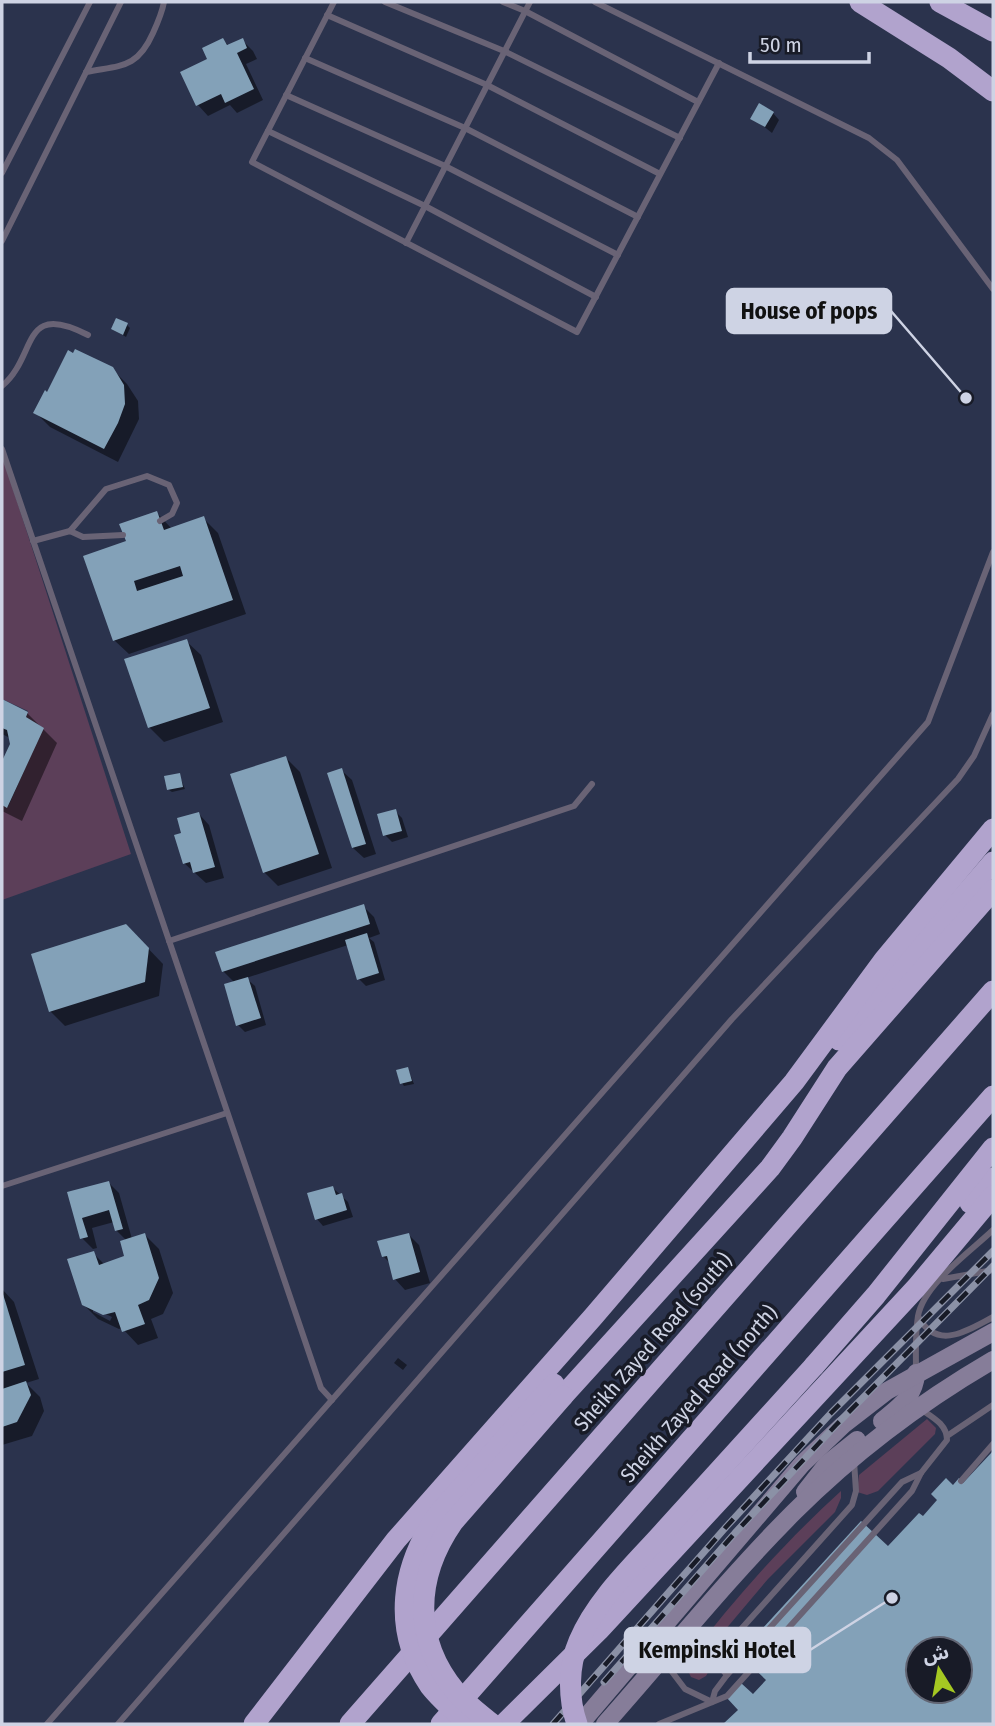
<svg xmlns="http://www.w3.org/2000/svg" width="995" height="1726" font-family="'Fira Sans Condensed','Noto Sans Arabic',sans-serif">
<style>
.green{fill:#5c3f59}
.shadow{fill:#0007;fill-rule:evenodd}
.building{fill:#83a1b8;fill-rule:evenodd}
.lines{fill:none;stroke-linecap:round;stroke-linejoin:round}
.lane{stroke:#696375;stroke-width:6}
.secondary{stroke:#867d99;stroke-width:18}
.highway{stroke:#b1a3cd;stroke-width:21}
.rail-casing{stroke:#8b91a6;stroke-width:7}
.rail{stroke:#181b27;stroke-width:4.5;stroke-dasharray:13;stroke-linecap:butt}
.highway-bridge{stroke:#b1a3cd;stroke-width:21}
.labels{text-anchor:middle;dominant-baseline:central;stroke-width:7;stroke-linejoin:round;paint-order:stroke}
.street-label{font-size:21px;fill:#ced3e4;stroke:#181b27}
.leader{fill:none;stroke:#ced3e4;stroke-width:2.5}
.callout-dot{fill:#ced3e4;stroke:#181b27;stroke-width:2.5}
.callout{fill:#ced3e4;stroke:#ced3e4;stroke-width:2.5}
.callout-label{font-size:23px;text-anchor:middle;font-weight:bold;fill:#111}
</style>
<rect width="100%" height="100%" fill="#2b334d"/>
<g class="green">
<path d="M2,455L131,854L2,900V805L8,807L43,728L26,717L28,711L2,699Z"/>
<path d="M927,1419L936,1428L935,1434L878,1491L867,1495L857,1492L859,1475Z"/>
<path d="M841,1491V1498L835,1512L768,1579L709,1649C703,1658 713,1667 706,1676L699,1680L691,1677L687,1669V1661C734,1599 784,1543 841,1491Z"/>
</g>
<g class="shadow">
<path d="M223,40L229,46L242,40L253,51L257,59L246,64L263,100L237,113L230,105L208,116L198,105Z"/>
<path d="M773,113L779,120L772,133L753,118Z"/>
<path d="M127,325L130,328L126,337L113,329Z"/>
<path d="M112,369L127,384L138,401L139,419L118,462L50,427L36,413Z"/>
<path d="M157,513L172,529L203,518L218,533L246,614L129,654L114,640L128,543Z"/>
<path d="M186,641L201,655L223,722L164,742L149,727Z"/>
<path d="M2,701L27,713L57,743L22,821L2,811V765L12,745L10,738L2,734Z"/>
<path d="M286,758L300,772L332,868L278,886L264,872Z"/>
<path d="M341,770L352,780L376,854L364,858L353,848Z"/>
<path d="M179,775L185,789L172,792L169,790Z"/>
<path d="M395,811L402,818L408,837L392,842L385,835Z"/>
<path d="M199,814L209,825L224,878L206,883L184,863L183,835Z"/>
<path d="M363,906L374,917L380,934L369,938L374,942L385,980L366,986L359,979L348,945L246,978L255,986L266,1025L245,1032L238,1025L235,983L223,971Z"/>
<path d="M141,941L163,964L159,996L65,1026L50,1011Z"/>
<path d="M408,1069L414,1084L404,1086L402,1083Z"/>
<path d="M109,1183L119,1193L132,1239L145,1235L159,1249L173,1293L163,1314L151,1319L158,1338L138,1345L122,1328L119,1329L98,1319L83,1304L93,1253L105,1265L126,1257L127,1241L116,1230L114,1222L92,1228L97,1248L93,1249L82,1238L70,1193ZM93,1308L112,1317L110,1321L93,1312Z"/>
<path d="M333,1188L348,1202L353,1217L323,1226L317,1219Z"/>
<path d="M409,1235L419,1245L430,1283L405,1290L395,1279L390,1263L383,1256Z"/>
<path d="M2,1289L14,1302L39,1379L26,1383L40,1397L44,1411L32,1436L2,1445Z"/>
<path d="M398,1358L407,1365L403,1370L394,1363Z"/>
<path d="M993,1454V1724H727L888,1549L923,1518L953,1487L963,1485ZM918,1649H960V1691H918Z"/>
</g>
<g class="building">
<path d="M223,38L227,45L243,38L247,48L237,53L254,89L225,103L221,94L196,106L180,72L207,59L202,48Z"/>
<path d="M759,103L774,112L765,127L750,119Z"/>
<path d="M116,318L128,323L123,335L111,329Z"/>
<path d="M75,349L113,367L124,385L125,404L118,423L104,449L33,413L45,390L47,392L68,350L73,353Z"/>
<path d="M157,511L164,530L204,516L233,600L113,641L83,556L126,541L119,524ZM180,566L183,576L137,591L134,581Z"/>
<path d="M187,639L210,708L148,728L124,659Z"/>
<path d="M2,699L28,712L26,717L44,728L7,808L2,805V761L10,744L7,730L2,728Z"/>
<path d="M286,756L319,854L263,873L230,774Z"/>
<path d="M342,768L366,844L352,848L327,773Z"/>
<path d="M180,773L183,787L167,790L164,776Z"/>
<path d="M396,809L402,831L383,836L377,814Z"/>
<path d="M199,812L215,867L193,873L190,862L183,864L174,835L181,833L177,818Z"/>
<path d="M364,904L370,924L222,972L215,952Z"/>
<path d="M126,924L149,948L145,982L49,1012L31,954Z"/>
<path d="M367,933L379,973L357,980L345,940Z"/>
<path d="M248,977L261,1018L236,1026L224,984Z"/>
<path d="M408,1067L412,1081L400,1084L396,1070Z"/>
<path d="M109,1181L123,1229L115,1231L109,1210L82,1218L88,1237L80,1239L67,1192Z"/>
<path d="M333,1186L336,1195L342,1193L347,1210L315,1220L307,1193Z"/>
<path d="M145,1233L159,1278L149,1300L138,1305L145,1324L122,1332L115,1312L103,1315L82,1305L67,1259L94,1251L99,1265L124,1256L120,1241Z"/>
<path d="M409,1233L420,1272L393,1280L387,1256L382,1257L377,1241Z"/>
<path d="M2,1291L25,1365L2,1372Z"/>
<path d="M26,1381L31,1395L17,1422L2,1427V1389Z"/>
<path d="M993,1451V1724H723L738,1710L727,1698L741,1683L753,1694L766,1680L739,1654L861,1521L888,1546L919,1513L923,1516L937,1500L931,1494L946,1478L953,1485L959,1478L963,1483ZM918,1649H960V1691H918Z"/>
</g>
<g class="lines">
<g class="lane">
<path d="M334,2L252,162L577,332L719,63"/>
<path d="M385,2L504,51L680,138"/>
<path d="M503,2L525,11L698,102"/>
<path d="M595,2L869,138L897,160L993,289"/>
<path d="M327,15L487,85L660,174"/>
<path d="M305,58L465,128L638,217"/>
<path d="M86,72C121,65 137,69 153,33C158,22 162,13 164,2"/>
<path d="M286,95L445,166L618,255"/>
<path d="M268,131L425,206L596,297"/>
<path d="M2,173L90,2"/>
<path d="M2,241L121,2"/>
<path d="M406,243L530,2"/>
<path d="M2,386C38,356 20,300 88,335"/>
<path d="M2,449L321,1388L332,1400"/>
<path d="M70,531L106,489L147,476L169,485L177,503L172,514L160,521"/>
<path d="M33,541L70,531L83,537L123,535"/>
<path d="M169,941L574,806L592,784"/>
<path d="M2,1186L227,1113"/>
<path d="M943,1279L993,1270"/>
<path d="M919,1318C938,1351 968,1330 993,1317"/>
<path d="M916,1371C916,1353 915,1334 918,1316C924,1284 970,1252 993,1230"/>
<path d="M947,1436L993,1405"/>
<path d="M961,1481L993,1444"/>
<path d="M663,1660L685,1689L712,1702L715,1691L727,1675L902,1482L921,1473"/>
<path d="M727,1675L716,1662L717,1656L852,1505L856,1491L854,1461"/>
<path d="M47,1724L928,722L993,552"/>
<path d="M118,1724L732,1019L958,779L974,756L993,714"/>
<path d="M659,1724L727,1696L912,1491L921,1473L947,1440C947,1425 934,1418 922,1410"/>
</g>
<g class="secondary">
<path d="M882,1421C899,1407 915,1397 916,1373"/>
<path d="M805,1492L827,1464L857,1440"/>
<path d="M580,1724L802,1464L843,1425L887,1391L993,1332"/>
<path d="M605,1724C668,1653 727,1579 794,1512C853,1453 921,1402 993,1360"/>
</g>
<g class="highway">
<path d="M860,2L949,58L993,91"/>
<path d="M940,2L993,31"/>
<path d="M839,1040L993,862"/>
<path d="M970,1203L993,1178"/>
<path d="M814,1366L876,1295L993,1148"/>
<path d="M563,1396L770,1168L792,1138L837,1068L993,890"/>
<path d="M254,1724L396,1540L593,1317L794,1082L884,960L993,829"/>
<path d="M350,1724L993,991"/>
<path d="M441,1724L993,1096"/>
<path d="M504,1724L599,1630L916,1288L993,1196"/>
</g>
<defs>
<g id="rail">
<path d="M604,1682L735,1533L836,1425L993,1266"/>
<path d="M553,1724L726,1527L831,1413L993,1251"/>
</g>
</defs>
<use href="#rail" class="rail-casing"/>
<use href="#rail" class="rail"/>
<g class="highway-bridge">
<path d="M469,1724C455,1712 441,1700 430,1686C391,1629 401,1566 439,1513L554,1384"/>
<path d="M492,1724C480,1714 466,1704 456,1692C412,1639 415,1577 453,1522L563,1396"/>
<path d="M577,1724C568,1698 568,1666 579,1641C597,1598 637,1562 667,1528C716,1474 765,1420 814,1366"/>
</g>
</g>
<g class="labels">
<g class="street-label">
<text transform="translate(653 1342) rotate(-49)">Sheikh Zayed Road (south)</text>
<text transform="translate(699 1394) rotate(-49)">Sheikh Zayed Road (north)</text>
</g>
</g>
<path class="leader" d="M966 398L891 311M892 1598L810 1650"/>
<g class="callout-dot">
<circle cx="966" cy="398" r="7"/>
<circle cx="892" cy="1598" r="7"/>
</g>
<g class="callout">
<rect x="727" y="289" width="164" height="44" rx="7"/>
<rect x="625" y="1628" width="185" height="44" rx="7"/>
</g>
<g class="callout-label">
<text x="809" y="319">House of pops</text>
<text x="717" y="1658">Kempinski Hotel</text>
</g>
<rect width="995" height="1726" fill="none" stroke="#ced3e4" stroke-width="7"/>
<g transform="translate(939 1670) rotate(349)"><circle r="33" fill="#181b27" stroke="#616573" stroke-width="2"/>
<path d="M0-5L12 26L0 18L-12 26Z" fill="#a5c822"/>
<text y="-10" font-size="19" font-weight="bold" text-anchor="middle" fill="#ced3e4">ش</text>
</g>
<path d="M750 52v10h119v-10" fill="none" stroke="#ced3e4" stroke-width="3.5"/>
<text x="760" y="52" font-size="21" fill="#ced3e4" stroke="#181b27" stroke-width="5" paint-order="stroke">50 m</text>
</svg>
